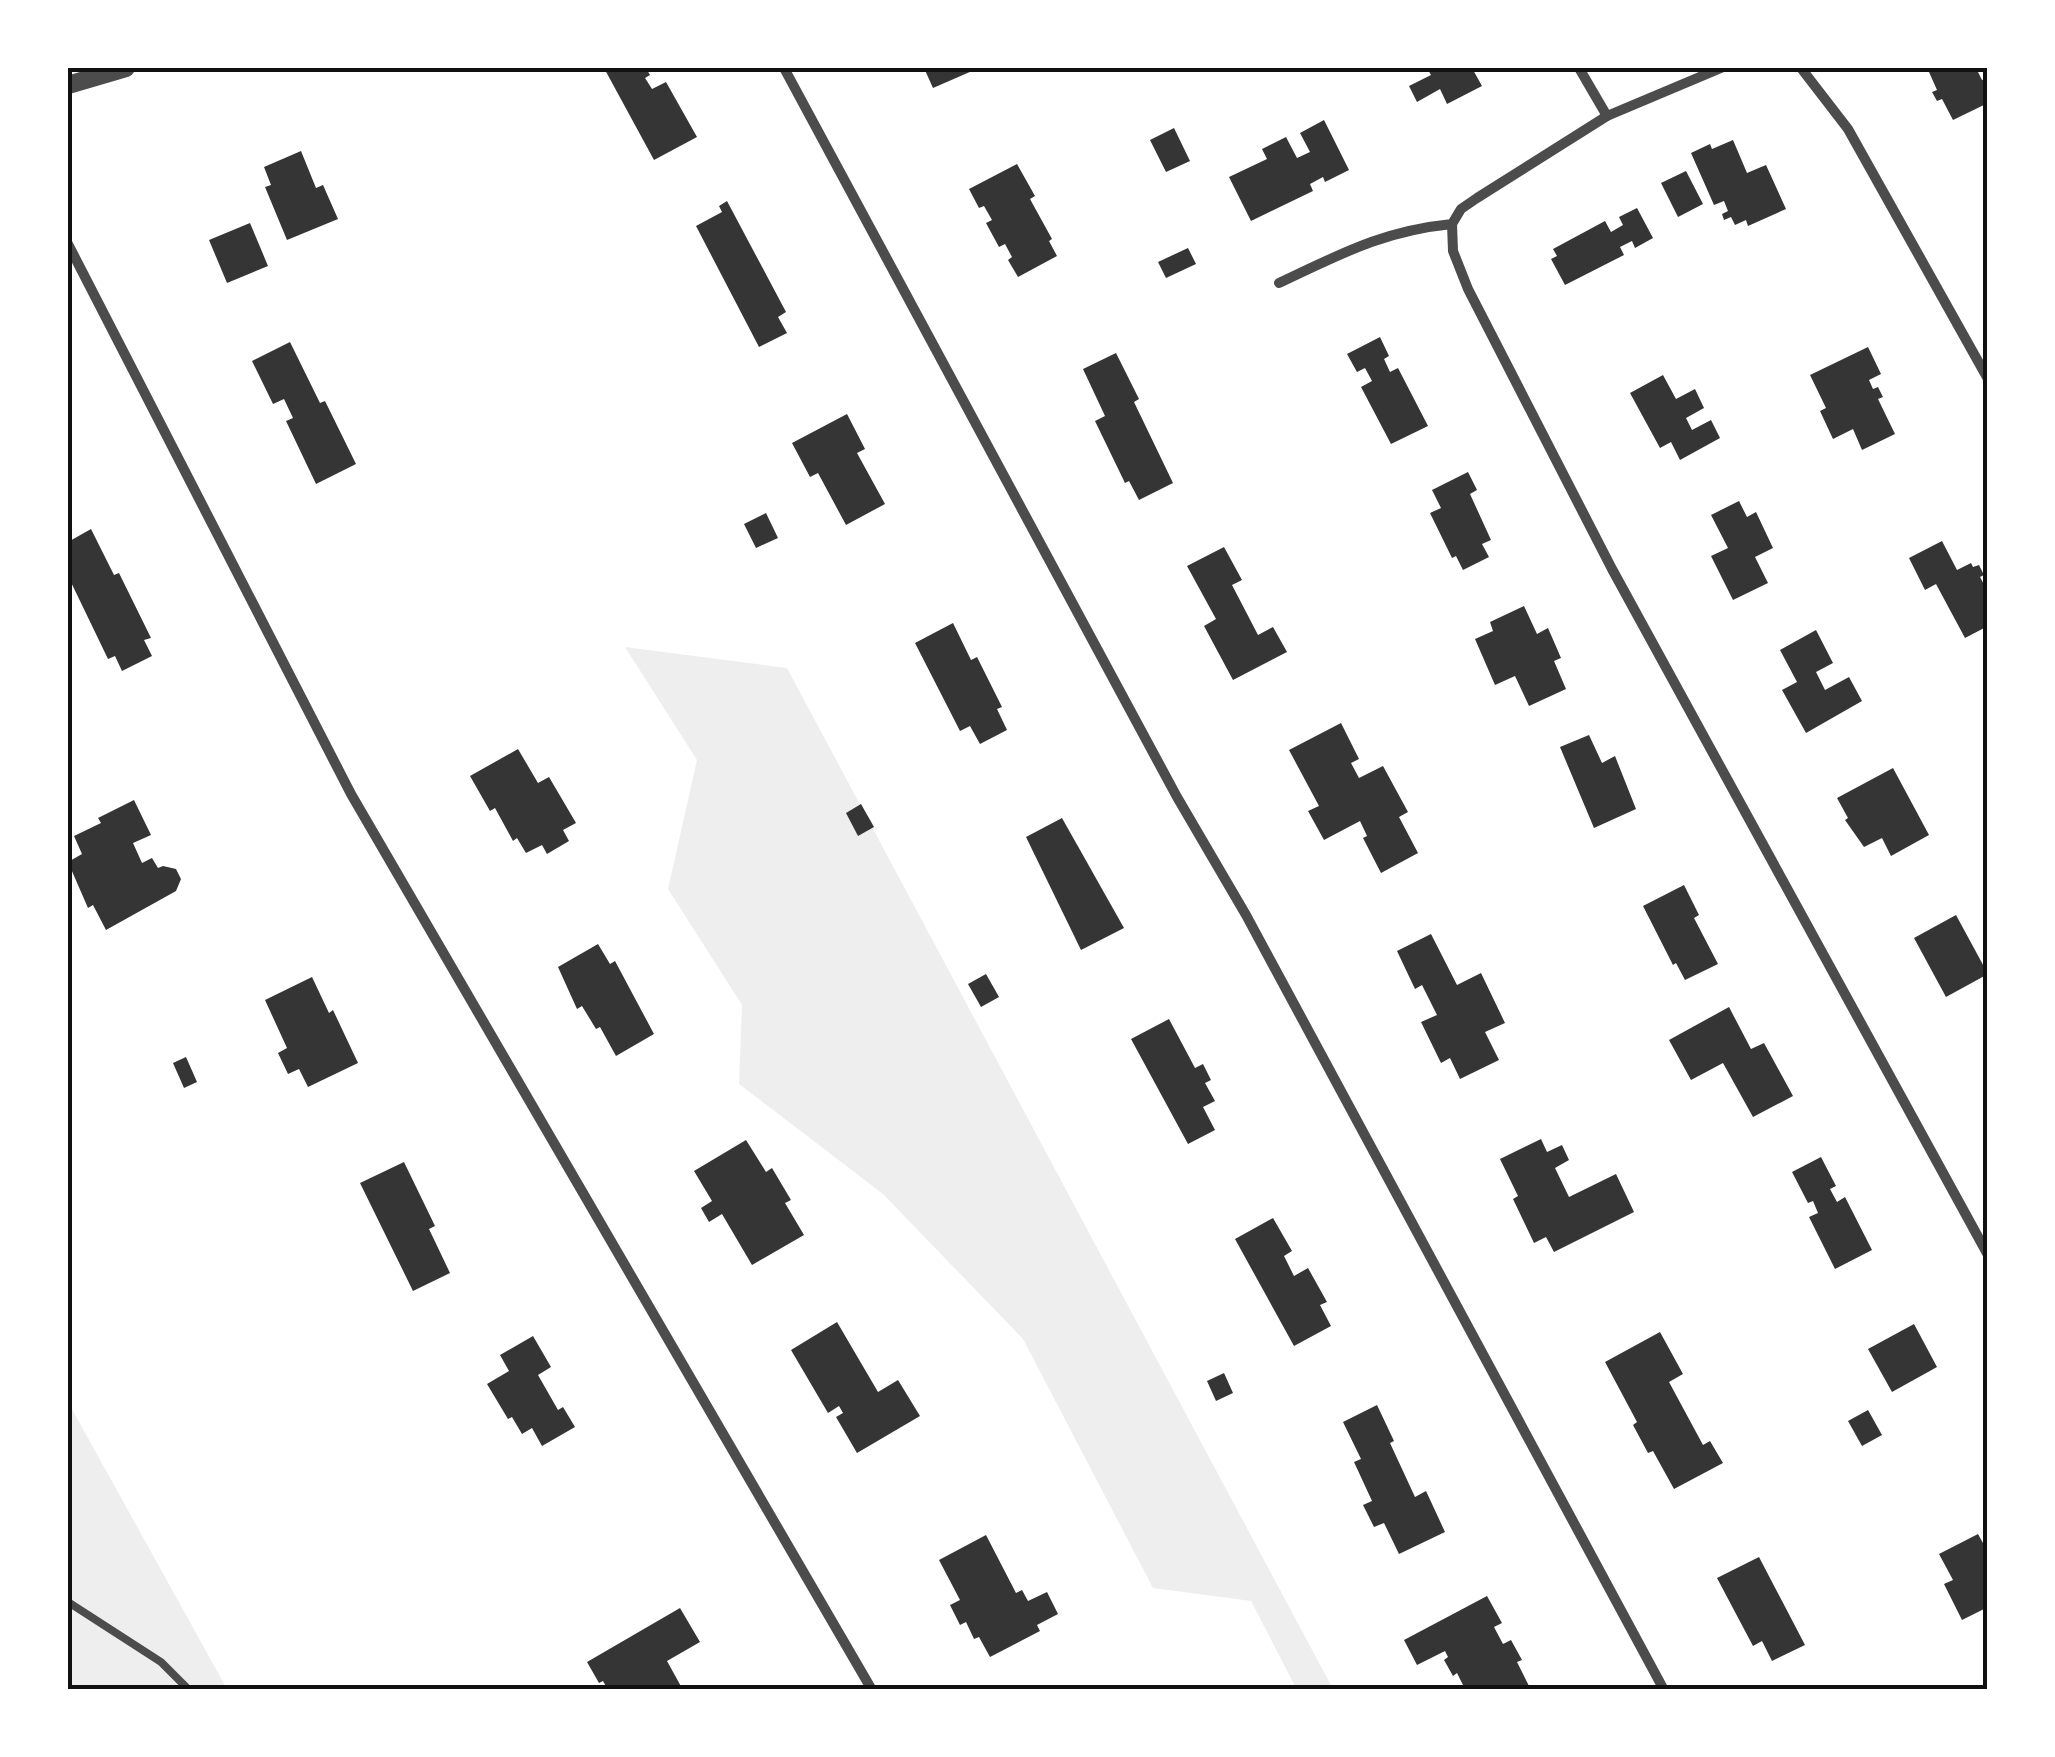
<svg xmlns="http://www.w3.org/2000/svg" width="2055" height="1757" font-family="'Public Sans',sans-serif">
<style>
.green{fill:#eee}
.building{fill:#353535}
.lines{fill:none;stroke-linecap:round;stroke-linejoin:round}
.service{stroke:#4c4c4c;stroke-width:8}
.minor{stroke:#4c4c4c;stroke-width:10}
.tertiary{stroke:#4c4c4c;stroke-width:18}
.neatline{fill:none;stroke:#111;stroke-width:4}
</style>
<rect width="100%" height="100%" fill="#fff"/>
<g class="green">
<path d="M625,647L787,668L1333,1689H1292L1294,1684L1251,1601L1153,1588L1023,1339L883,1194L739,1084L742,1005L668,889L697,760Z"/>
<path d="M68,1402L227,1689H68Z"/>
</g>
<g class="building">
<path d="M604,68H646L650,75L645,78L652,89L666,82L697,137L654,160Z"/>
<path d="M924,68H979L933,88Z"/>
<path d="M1427,68H1472L1482,86L1447,104L1440,89L1417,102L1409,86L1431,75Z"/>
<path d="M1938,68H1976L1982,80L1988,78V103L1953,120L1942,99L1937,101L1932,92L1937,90L1929,72Z"/>
<path d="M1324,120L1349,170L1325,182L1323,177L1310,184L1313,191L1251,221L1229,177L1267,159L1262,149L1286,137L1297,158L1310,152L1300,133Z"/>
<path d="M1174,128L1190,161L1166,172L1150,140Z"/>
<path d="M1733,140L1747,173L1766,165L1786,209L1748,226L1746,220L1735,225L1731,217L1724,220L1722,214L1728,211L1724,201L1714,205L1691,153L1710,144L1712,149Z"/>
<path d="M301,151L316,188L323,185L338,219L287,240L265,187L271,185L264,167Z"/>
<path d="M1017,164L1035,196L1030,199L1052,239L1049,241L1057,256L1018,277L1008,260L1012,257L1005,244L999,247L986,223L992,220L984,206L979,208L969,189Z"/>
<path d="M1686,171L1703,204L1678,217L1661,183Z"/>
<path d="M727,201L786,312L778,317L787,333L759,347L696,226L722,212L719,206Z"/>
<path d="M1637,208L1653,238L1635,248L1632,241L1620,247L1624,255L1565,285L1551,259L1557,256L1553,249L1605,221L1611,232L1623,225L1619,217Z"/>
<path d="M250,223L268,266L227,283L209,240Z"/>
<path d="M1188,248L1196,264L1166,278L1158,262Z"/>
<path d="M1380,337L1389,356L1384,359L1390,372L1398,368L1428,426L1391,444L1361,387L1372,381L1365,368L1357,372L1347,354Z"/>
<path d="M290,342L320,403L325,401L356,464L316,484L286,421L293,418L284,399L273,404L252,361Z"/>
<path d="M1868,347L1881,374L1869,380L1873,389L1878,387L1883,397L1878,399L1895,434L1862,450L1853,429L1833,439L1820,411L1826,408L1810,375Z"/>
<path d="M1116,353L1139,399L1134,402L1173,483L1139,500L1129,481L1125,483L1095,421L1105,416L1083,369Z"/>
<path d="M1663,375L1676,399L1695,389L1704,408L1686,418L1692,430L1711,420L1720,438L1680,460L1671,442L1660,448L1630,393Z"/>
<path d="M847,414L865,449L857,453L885,504L846,525L818,473L810,477L792,443Z"/>
<path d="M1468,472L1477,490L1470,494L1491,540L1482,544L1489,557L1463,570L1456,556L1452,558L1430,513L1441,508L1432,490Z"/>
<path d="M1739,501L1747,517L1756,512L1773,548L1755,557L1768,583L1733,600L1711,556L1728,548L1711,515Z"/>
<path d="M766,513L778,538L756,548L744,524Z"/>
<path d="M91,529L114,575L119,573L151,638L144,640L152,656L122,671L115,656L108,659L68,576V542Z"/>
<path d="M1942,541L1957,570L1971,563L1973,567L1979,565L1984,575L1980,577L1988,592V626L1965,638L1936,584L1925,590L1909,558Z"/>
<path d="M1224,547L1242,580L1232,585L1258,635L1273,627L1287,652L1233,680L1204,626L1216,619L1187,566Z"/>
<path d="M1524,606L1537,634L1548,628L1561,658L1554,661L1566,689L1529,706L1515,676L1495,685L1475,639L1493,631L1490,622Z"/>
<path d="M953,623L971,660L977,657L1002,707L997,709L1007,730L980,744L970,726L960,731L915,643Z"/>
<path d="M1816,630L1833,663L1816,672L1825,690L1849,677L1862,701L1806,733L1782,690L1797,682L1780,650Z"/>
<path d="M1341,723L1359,759L1351,763L1359,778L1383,766L1408,812L1399,817L1418,853L1381,873L1363,838L1367,836L1360,821L1324,840L1308,811L1319,806L1289,750Z"/>
<path d="M1589,735L1602,763L1615,756L1636,809L1594,828L1560,747Z"/>
<path d="M518,749L538,783L549,777L576,823L563,830L569,841L547,854L542,845L526,853L517,838L513,841L495,808L490,811L470,776Z"/>
<path d="M1893,768L1929,835L1891,856L1882,838L1864,847L1845,820L1848,818L1837,798Z"/>
<path d="M134,800L151,835L133,843L142,863L152,858L158,868L163,866L176,869L181,879L176,891L106,930L93,905L88,908L68,862L82,854L74,836L101,823L98,818Z"/>
<path d="M861,804L874,827L858,836L846,813Z"/>
<path d="M1062,818L1124,928L1081,950L1026,837Z"/>
<path d="M1684,885L1699,915L1694,918L1718,964L1685,980L1676,963L1673,965L1643,906Z"/>
<path d="M1956,915L1988,974L1946,997L1914,938Z"/>
<path d="M1431,934L1457,985L1481,973L1505,1023L1485,1032L1499,1060L1460,1079L1450,1058L1441,1063L1421,1022L1437,1015L1422,985L1415,989L1397,951Z"/>
<path d="M598,944L610,964L615,961L654,1034L616,1056L600,1027L596,1029L582,1006L577,1009L558,967Z"/>
<path d="M986,974L999,997L981,1007L968,984Z"/>
<path d="M312,977L329,1013L333,1010L358,1063L308,1087L299,1069L288,1074L278,1053L287,1048L265,1000Z"/>
<path d="M1729,1007L1751,1049L1764,1043L1793,1096L1753,1117L1723,1063L1691,1080L1669,1040Z"/>
<path d="M1169,1019L1195,1068L1203,1064L1211,1080L1205,1083L1215,1101L1203,1107L1215,1130L1188,1144L1131,1039Z"/>
<path d="M186,1057L197,1082L184,1088L173,1063Z"/>
<path d="M1541,1139L1547,1152L1562,1145L1569,1160L1555,1168L1569,1197L1616,1174L1634,1212L1554,1252L1546,1237L1534,1243L1513,1199L1518,1196L1500,1159Z"/>
<path d="M746,1140L766,1172L772,1168L791,1200L785,1203L804,1235L752,1265L722,1214L709,1222L701,1208L712,1201L694,1171Z"/>
<path d="M1821,1157L1836,1186L1830,1189L1837,1202L1845,1197L1872,1250L1835,1269L1809,1217L1818,1213L1813,1201L1808,1203L1792,1172Z"/>
<path d="M404,1162L435,1226L429,1229L450,1273L413,1291L360,1183Z"/>
<path d="M1273,1218L1292,1251L1284,1256L1294,1276L1308,1268L1327,1302L1320,1305L1331,1326L1294,1346L1235,1239Z"/>
<path d="M837,1322L878,1392L898,1380L920,1416L857,1453L836,1417L843,1413L839,1406L828,1413L791,1350Z"/>
<path d="M1914,1324L1937,1367L1892,1392L1868,1349Z"/>
<path d="M1660,1332L1683,1374L1669,1382L1703,1445L1710,1441L1723,1463L1674,1489L1653,1451L1648,1453L1633,1425L1637,1422L1605,1362Z"/>
<path d="M533,1336L551,1367L538,1375L558,1410L563,1407L575,1427L542,1446L532,1428L522,1434L512,1417L508,1419L487,1384L509,1371L500,1355Z"/>
<path d="M1224,1373L1233,1393L1216,1401L1207,1381Z"/>
<path d="M1377,1405L1394,1441L1390,1443L1415,1497L1426,1491L1445,1532L1399,1554L1384,1523L1374,1527L1363,1505L1372,1501L1354,1462L1361,1459L1343,1422Z"/>
<path d="M1868,1410L1882,1435L1862,1446L1848,1421Z"/>
<path d="M1978,1534L1983,1543L1988,1540V1607L1962,1620L1944,1584L1953,1580L1939,1554Z"/>
<path d="M986,1535L1016,1593L1022,1590L1028,1601L1047,1592L1058,1614L1037,1625L1040,1631L990,1657L979,1637L974,1639L966,1622L960,1625L950,1605L960,1600L939,1560Z"/>
<path d="M1759,1557L1805,1645L1772,1661L1762,1641L1753,1646L1717,1578Z"/>
<path d="M1487,1596L1502,1623L1494,1627L1503,1644L1511,1640L1522,1660L1517,1662L1531,1690H1454L1463,1685L1457,1673L1453,1676L1444,1660L1448,1657L1445,1651L1417,1665L1404,1640Z"/>
<path d="M680,1608L700,1642L667,1661L683,1690H608L603,1681L599,1683L587,1662Z"/>
</g>
<g class="lines">
<path class="service" d="M68,1602L161,1662L189,1690"/>
<g class="minor">
<path d="M784,68L1177,797L1246,915L1664,1690"/>
<path d="M1579,68L1607,116"/>
<path d="M1801,68L1848,129L1988,379"/>
<path d="M1452,224L1453,251L1468,289L1612,569L1988,1255"/>
<path d="M68,244L351,794L872,1690"/>
<path d="M1279,283C1341,254 1382,231 1452,224L1461,209L1477,198L1607,116L1721,68"/>
</g>
<path class="tertiary" d="M68,85L126,68"/>
</g>
<rect width="2055" height="1757" fill="none" stroke="#ffffff" stroke-width="140"/>
<rect x="70" y="70" width="1915" height="1617" class="neatline"/>
</svg>
